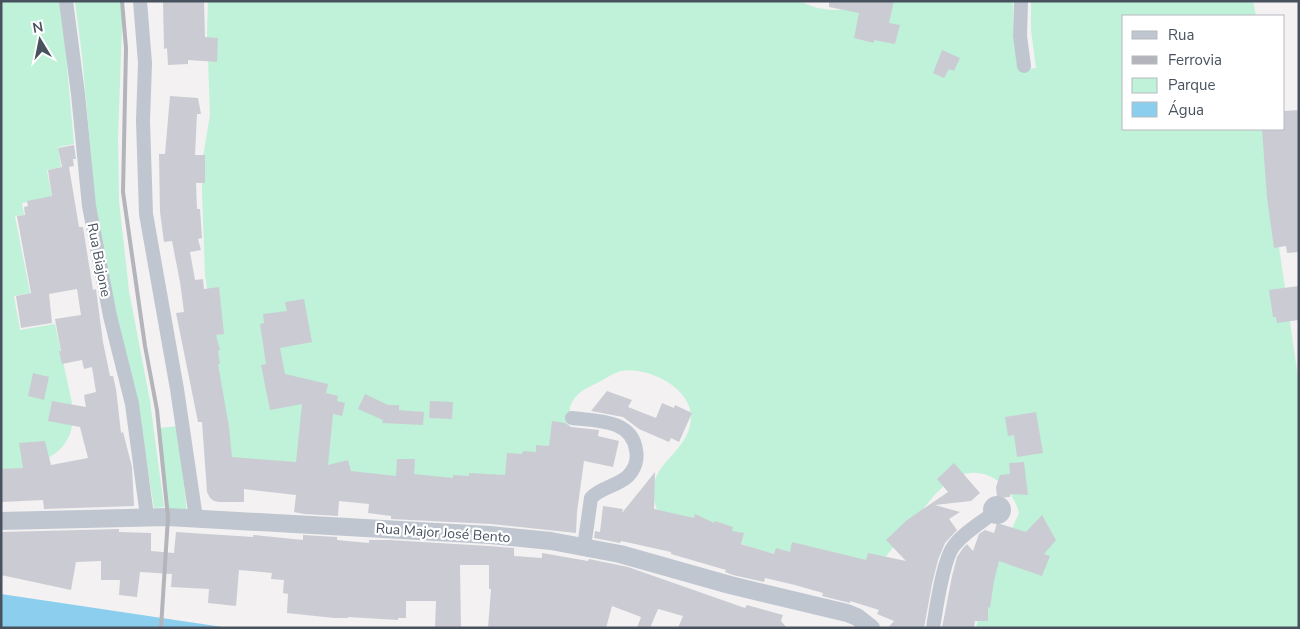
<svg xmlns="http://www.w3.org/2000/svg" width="1300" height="629" font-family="'Nunito Sans',sans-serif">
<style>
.green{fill:#c0f1d9}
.water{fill:#8cceee}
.building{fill:#cbccd3}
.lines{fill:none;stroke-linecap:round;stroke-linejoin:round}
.minor{stroke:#bfc6d0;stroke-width:14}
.tertiary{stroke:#bfc6d0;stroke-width:18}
.rail{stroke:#b3b5bb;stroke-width:4}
.labels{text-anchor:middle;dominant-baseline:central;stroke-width:4.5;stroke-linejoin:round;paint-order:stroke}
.street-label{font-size:14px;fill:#48525f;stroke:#fff}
</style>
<rect width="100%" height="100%" fill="#f3f1f1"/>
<g class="green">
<path d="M1,1H61L74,144L58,147L61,167L47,170L52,198L22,203L24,215L15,216L30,293L14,296L20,330L55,324L73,408C76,457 39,463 1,474Z"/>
<path d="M75,1H123L118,136L119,201L129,291L150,401L164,507L154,508L135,391L113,300L97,223L82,55Z"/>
<path d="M208,1H798L817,8L832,10L862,9L887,1H1013V35L1018,70L1036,68L1031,30V1H1253L1256,16H1124V129H1266L1272,199L1299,384V628H976L980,611L996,564L1019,513C1016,500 1007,487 995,479C983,471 967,471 955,478C938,487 927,505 915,520C900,539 884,558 869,578L759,550L658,512C637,464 690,458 691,417C691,387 647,366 621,371C613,373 605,379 597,383C586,388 574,394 570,407L566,484L230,471L213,329L205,275L202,191L203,157L210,115L207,32Z"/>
<path d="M178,426L187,514H169L160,428Z"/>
</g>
<path class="water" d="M1,594L229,628H1Z"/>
<g class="building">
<path d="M163,1H204L205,37L218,38L217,62L188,60V64L168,65L167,48L164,49Z"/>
<path d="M829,1H894L889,23L900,25L895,44L874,40V43L854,38L859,13L829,7Z"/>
<path d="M942,50L960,58L954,71L949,69L944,78L933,73Z"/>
<path d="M170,96L198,98L201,114H197L195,155H205V183H196L197,209H200L202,238L198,239L201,250L190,252L195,280L203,279L204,289L219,287L224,334L216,335L220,350L218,351L220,364H218L229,427L232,457L296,462L302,404L270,410L261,365L266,364L260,324L264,323L263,314L287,311L285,302L304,299L312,342L280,348L285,374L328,384L326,393L338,396L337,401L345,403L342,416L333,414L328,465L348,460L351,471L396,476L397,459H415L414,474L453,478V475L469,476V473L505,475L507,453L522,454L523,451L536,452V445L549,446L552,421L565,423L571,427L599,430L598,436L619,441L613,467L584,461L577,512L576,533L491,524L391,519V516L368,513L369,504L339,501L338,516L304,514L294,512L296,495L244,489V502H219L214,501L210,498L207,492L202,422H198L176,313L184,312L180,282L172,241L164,242L160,212L159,154H165Z"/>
<path d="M1299,110V252L1287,253L1286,246L1274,248L1267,198L1262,129H1284V111Z"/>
<path d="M74,145L76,159H73L74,166L69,167L79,227H83L93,290L96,289L103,342L110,376H113L116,389L121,433L123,432L132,467L134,506L44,509L43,500L2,502L1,469L23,468L19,443L45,441L51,465L88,458L80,427L48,421L52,401L86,407L84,395L96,392L92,367L84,369L82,360L62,364L59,351H61L55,319L81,315L77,289L49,294L52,323L21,328L16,296L31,293L17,216L25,215L24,207L28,206L27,201L52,196L48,170L62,167L58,148Z"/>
<path d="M1299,286V320L1277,323L1276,317H1273L1269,290Z"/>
<path d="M33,373L49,377L44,400L28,396Z"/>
<path d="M607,391L632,400L628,407L656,418L662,403L674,408L675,405L692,413L679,442L671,438L669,442L639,429L623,417L591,411Z"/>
<path d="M365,394L388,405H399V410L424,412L423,425L382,423L383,420L358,409Z"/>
<path d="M430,401L453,402L452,419L429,418Z"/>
<path d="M1036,412L1043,453L1017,457L1014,435L1008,436L1005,417Z"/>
<path d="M1024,462L1028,495L1010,494V497L997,498L996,487L1000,475L1010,474L1009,463Z"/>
<path d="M954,463L980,493L971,501L935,505L960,512L949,519L957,530L945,543L938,560L932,584L924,628H888L894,621L877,614L879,610L850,601V603L822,596L823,593L795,585L765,578L764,582L733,575L725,572L726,570L671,554V552L635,544L621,541L620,543L594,538L595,531L600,532L603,506L623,509L622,513L655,472L654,509L694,518L695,514L714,523L715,521L733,527L732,531L744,533L741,544L774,554L776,548L790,552L792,542L866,560L868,553L906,561L886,540L907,520L948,492L937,479Z"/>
<path d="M1042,515L1056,540L1044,554L1050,556L1042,576L999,561L994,581L990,608L988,607V621H975L974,628H942L952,576L957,557L963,548L967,544L973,551L979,534L985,530L994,533L997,523L1026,532Z"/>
<path d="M119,529V532L151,533V551L174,553L176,532L253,537V535L303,540V535L337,537V540L369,543V540H389L489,546L514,548V556L542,558V553L588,561L589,559L628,567L745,608L747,605L783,615L781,621L787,628H678L683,616L658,609L650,628H637L641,617L612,606L606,628H488L491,589H489V565H460L461,628H435L436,601H406V618H398V620L348,617V618H334L287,613L288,594L283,593L284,580L271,579L272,573L239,570L236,606L208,603L209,589L171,587L172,574L140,572L137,597L119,595L120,580H101V561L76,562L71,590L1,575V532Z"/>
</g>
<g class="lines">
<g class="minor">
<path d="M66,1L78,94L89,206L110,316L132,404L147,516"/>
<path d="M140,1L145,63L143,121L146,214L177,389L196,518"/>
<path d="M1021,1L1020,36L1024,66"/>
<path d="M572,418C596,421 632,419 636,450C638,459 635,469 628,476C618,486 601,487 591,498L584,547"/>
<circle cx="997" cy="510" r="7"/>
<path d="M933,628C936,609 943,561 953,547C962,534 979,524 992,514"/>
</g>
<path class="tertiary" d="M1,521L168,517L490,535L551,541L620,554L730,585L847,613L857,617L871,628"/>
<path class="rail" d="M122,1L126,48L123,192L145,346L157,410L168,517L161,628"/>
</g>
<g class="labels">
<g class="street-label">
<text transform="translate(99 260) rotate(79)">Rua Biajone</text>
<text transform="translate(443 533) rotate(4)">Rua Major José Bento</text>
</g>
</g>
<rect width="1300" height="629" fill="none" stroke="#48525f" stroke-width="5"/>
<rect x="1122" y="15" width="162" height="115" fill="#ffffff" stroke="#b6babf"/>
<rect x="1132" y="31" width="25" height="8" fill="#bfc6d0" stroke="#b6babf"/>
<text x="1168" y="40" font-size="15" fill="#48525f">Rua</text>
<rect x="1132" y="56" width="25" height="8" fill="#b3b5bb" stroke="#b6babf"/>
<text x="1168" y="65" font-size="15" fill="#48525f">Ferrovia</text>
<rect x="1132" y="78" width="25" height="15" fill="#c0f1d9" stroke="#b6babf"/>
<text x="1168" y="90" font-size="15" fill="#48525f">Parque</text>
<rect x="1132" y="102" width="25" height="15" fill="#8cceee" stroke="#b6babf"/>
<text x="1168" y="115" font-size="15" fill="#48525f">Água</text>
<g transform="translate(40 40) rotate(350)" stroke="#ffffff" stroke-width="4" paint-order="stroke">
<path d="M0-4L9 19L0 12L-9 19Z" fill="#48525f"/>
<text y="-8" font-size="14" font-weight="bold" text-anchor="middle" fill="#48525f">N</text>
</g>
</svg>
